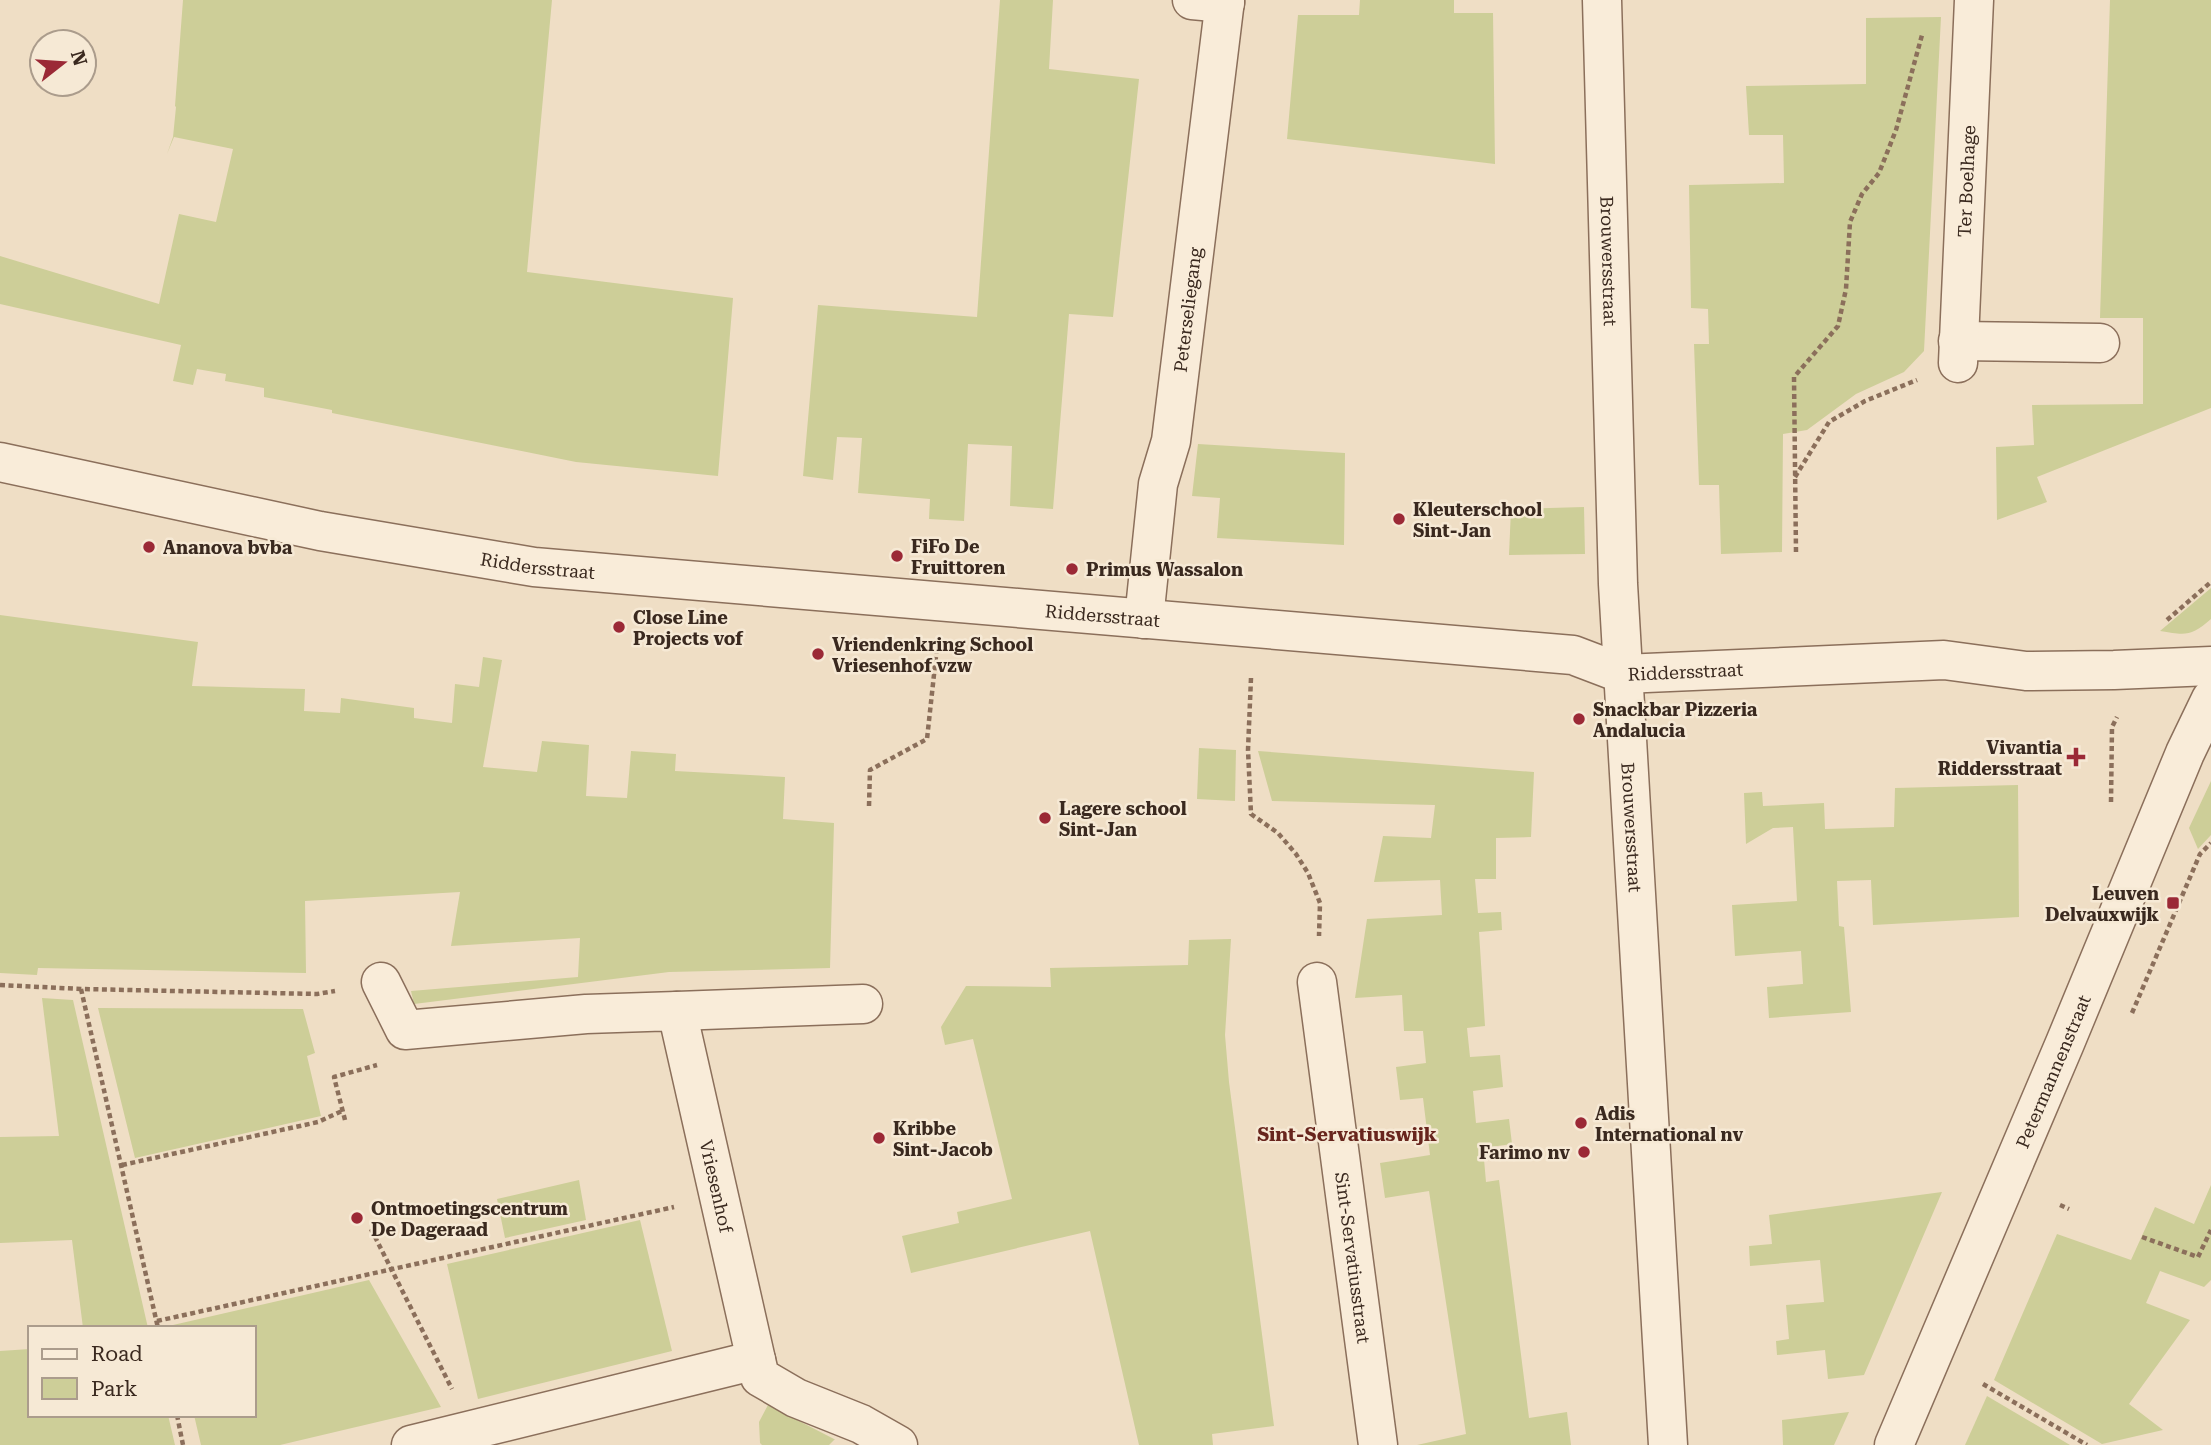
<svg xmlns="http://www.w3.org/2000/svg" width="2211" height="1445" font-family="'Roboto Serif',serif">
<style>
.green{fill:#cdce98}
.lines{fill:none;stroke-linecap:round;stroke-linejoin:round}
.minor-casing{stroke:#8b6f5b;stroke-width:41}
.path{stroke:#8b6f5b;stroke-width:4.5;stroke-dasharray:5 3.5;stroke-linecap:butt}
.minor{stroke:#f9ecd9;stroke-width:38}
.poi-dot{fill:#9b2936;stroke:#f6e9d5;stroke-width:2.5}
.labels{text-anchor:middle;dominant-baseline:central;stroke-width:5;stroke-linejoin:round;paint-order:stroke}
.street-label{font-size:18px;fill:#3a291f;stroke:#f6e9d5}
.poi-label{font-size:18px;font-weight:bold;fill:#3a291f;stroke:#f6e9d5;text-anchor:start}
.neighbourhood-label{font-size:19px;font-weight:bold;fill:#68251d;stroke:#f6e9d5}
</style>
<rect width="100%" height="100%" fill="#efdec5"/>
<g class="green">
<path d="M183,0H552L527,272L733,298L718,476L576,462L332,413V410L264,397V388L225,381L226,374L197,369L193,385L173,381L181,345L0,304V256L159,304L179,214L216,222L233,149L174,137L167,154L173,137L176,107L175,106Z"/>
<path d="M1000,0H1053L1049,69L1139,79L1113,317L1069,314L1053,509L1010,506L1012,446L968,444L964,521L929,519L930,499L858,493L862,438L837,437L833,480L803,476L818,305L977,317Z"/>
<path d="M1360,0H1454V13H1493L1495,164L1287,139L1298,15H1359Z"/>
<path d="M2110,0H2211V408L2037,477L2047,502L1997,520L1996,447L2034,445L2032,405L2143,404V318H2100Z"/>
<path d="M1941,17L1924,351L1904,372L1856,394L1807,430L1783,434L1782,552L1721,554L1719,485H1699L1694,344H1709L1708,309L1691,308L1689,185L1784,183L1783,135H1749L1746,86L1866,84V18Z"/>
<path d="M1198,444L1345,453L1344,545L1217,538L1220,498L1192,496Z"/>
<path d="M1584,507L1585,554L1509,555L1511,509Z"/>
<path d="M2211,588V619C2191,637 2185,635 2160,631Z"/>
<path d="M0,615L198,642L192,686L305,689L304,711L340,713L341,698L414,708V718L452,723L455,684L479,687L483,657L502,660L483,767L537,772L542,741L589,745L586,796L627,798L631,751L676,754L675,771L785,777L783,819L834,823L830,968L669,972L414,1004L411,991L578,977L580,938L451,946L460,892L305,901L306,973L38,968L37,975L0,973Z"/>
<path d="M1199,748L1236,750L1235,801L1197,799Z"/>
<path d="M1258,751L1534,772L1531,837L1496,838V879H1475L1478,913L1501,912L1502,930L1479,932L1485,1026L1467,1028L1470,1057L1500,1055L1503,1087L1473,1091L1476,1123L1509,1119L1512,1144L1483,1148L1486,1182L1499,1180L1529,1418L1567,1412L1571,1445H1417L1466,1434L1429,1191L1385,1198L1380,1163L1430,1155L1423,1098L1400,1100L1396,1067L1426,1063L1423,1031H1404L1402,995L1355,998L1367,919L1442,915L1440,880L1374,882L1383,836L1431,838L1435,805L1272,801Z"/>
<path d="M2211,781V835L2198,849L2189,828Z"/>
<path d="M2018,785L2019,917L1873,925L1871,880L1837,881L1839,926L1844,927L1851,1012L1769,1018L1767,987L1803,984L1801,951L1735,956L1732,905L1797,901L1793,827L1773,828L1746,844L1744,793L1762,792L1763,806L1824,803L1825,829L1894,827L1895,788Z"/>
<path d="M1231,939L1225,1035L1229,1082L1274,1426L1212,1434L1213,1445H1139L1090,1231L911,1273L902,1236L959,1223L957,1212L1012,1199L973,1039L945,1045L941,1027L966,986L1051,987L1050,968L1188,965L1189,940Z"/>
<path d="M42,998L73,1000L148,1328H83L72,1240L0,1243V1137L59,1136Z"/>
<path d="M98,1008L303,1009L315,1053L307,1056L321,1116L135,1158Z"/>
<path d="M579,1180L586,1220L505,1238L497,1199Z"/>
<path d="M2211,1185V1280L2204,1287L2160,1271L2146,1303L2190,1320L2129,1404L2163,1430L2102,1444L1994,1380L2057,1234L2131,1260L2155,1207L2194,1224Z"/>
<path d="M1942,1192L1864,1375L1828,1379L1825,1350L1777,1355L1776,1341L1789,1339L1786,1305L1824,1302L1820,1260L1750,1266L1749,1246L1772,1244L1769,1215Z"/>
<path d="M640,1220L672,1351L478,1399L447,1264Z"/>
<path d="M369,1280L441,1407L280,1445H201L194,1415H254V1328H174L173,1325Z"/>
<path d="M30,1349V1415H168L175,1445H0V1351Z"/>
<path d="M1987,1396L2070,1445H1965Z"/>
<path d="M768,1405L834,1439H835L829,1445H762L760,1443L759,1422Z"/>
<path d="M1849,1412L1834,1445H1783L1782,1420Z"/>
</g>
<g class="lines">
<defs>
<g id="minor">
<path d="M1192,0L1225,3"/>
<path id="s1" d="M1602,0L1618,584L1668,1445"/>
<path d="M1958,341L2100,343"/>
<path id="s2" d="M1958,363L1974,0"/>
<path id="s3" d="M0,462L320,531L534,567L1573,655L1623,674L1944,660L2026,671L2114,670L2211,666"/>
<path id="s4" d="M1144,619L1158,484L1171,441L1225,0"/>
<path id="s5" d="M381,982L405,1030L586,1014L677,1011L756,1360L411,1445"/>
<path id="s6" d="M1317,982L1378,1445"/>
<path d="M677,1011L863,1004"/>
<path d="M756,1360L760,1377L796,1398L861,1424L898,1445"/>
<path id="s7" d="M1894,1445L2065,1043L2185,753L2211,699"/>
</g>
</defs>
<use href="#minor" class="minor-casing"/>
<g class="path">
<path d="M1795,477L1829,422L1865,401L1917,380"/>
<path d="M1796,552L1794,377L1838,326L1846,289L1850,222L1862,194L1879,173L1896,130L1922,35"/>
<path d="M2167,620L2211,582"/>
<path d="M1251,678L1248,750L1251,814L1278,833L1296,854L1308,873L1320,903L1319,936"/>
<path d="M2111,802L2112,727L2117,717"/>
<path d="M869,806L870,770L927,739L937,647"/>
<path d="M0,985L81,989L317,994L335,991"/>
<path d="M81,989L158,1328"/>
<path d="M2132,1013L2200,854L2211,843"/>
<path d="M345,1120L334,1077L377,1065"/>
<path d="M122,1165L318,1122L342,1111"/>
<path d="M2060,1205L2069,1209"/>
<path d="M371,1229L452,1389"/>
<path d="M2142,1237L2198,1257L2211,1230"/>
<path d="M157,1321L674,1207"/>
<path d="M1983,1384L2087,1445"/>
<path d="M177,1415L183,1445"/>
</g>
<use href="#minor" class="minor"/>
</g>
<g class="poi-dot">
<circle cx="1399" cy="519" r="7"/>
<circle cx="149" cy="547" r="7"/>
<circle cx="897" cy="556" r="7"/>
<circle cx="1072" cy="569" r="7"/>
<circle cx="619" cy="627" r="7"/>
<circle cx="818" cy="654" r="7"/>
<circle cx="1579" cy="719" r="7"/>
<path d="M2072.5 746.5h7v7h7v7h-7v7h-7v-7h-7v-7h7z"/>
<circle cx="1045" cy="818" r="7"/>
<rect x="2166" y="896" width="14" height="14" rx="3.5"/>
<circle cx="1581" cy="1123" r="7"/>
<circle cx="879" cy="1138" r="7"/>
<circle cx="1584" cy="1152" r="7"/>
<circle cx="357" cy="1218" r="7"/>
</g>
<g class="labels">
<g class="street-label">
<text stroke="none"><textPath href="#s2" startOffset="182">Ter Boelhage</textPath></text>
<text stroke="none"><textPath href="#s1" startOffset="261">Brouwersstraat</textPath></text>
<text stroke="none"><textPath href="#s4" startOffset="313">Peterseliegang</textPath></text>
<text stroke="none"><textPath href="#s3" startOffset="548">Riddersstraat</textPath></text>
<text stroke="none"><textPath href="#s3" startOffset="1115">Riddersstraat</textPath></text>
<text stroke="none"><textPath href="#s3" startOffset="1703">Riddersstraat</textPath></text>
<text stroke="none"><textPath href="#s1" startOffset="828">Brouwersstraat</textPath></text>
<text stroke="none"><textPath href="#s7" startOffset="406">Petermannenstraat</textPath></text>
<text stroke="none"><textPath href="#s5" startOffset="506">Vriesenhof</textPath></text>
<text stroke="none"><textPath href="#s6" startOffset="278">Sint-Servatiusstraat</textPath></text>
</g>
<g class="poi-label">
<text x="1413" y="509">Kleuterschool<tspan x="1413" dy="21">Sint-Jan</tspan></text>
<text x="911" y="546">FiFo De<tspan x="911" dy="21">Fruittoren</tspan></text>
<text x="163" y="547">Ananova bvba</text>
<text x="1086" y="569">Primus Wassalon</text>
<text x="633" y="617">Close Line<tspan x="633" dy="21">Projects vof</tspan></text>
<text x="832" y="644">Vriendenkring School<tspan x="832" dy="21">Vriesenhof vzw</tspan></text>
<text x="1593" y="709">Snackbar Pizzeria<tspan x="1593" dy="21">Andalucia</tspan></text>
<text x="2062" y="747" text-anchor="end">Vivantia<tspan x="2062" dy="21">Riddersstraat</tspan></text>
<text x="1059" y="808">Lagere school<tspan x="1059" dy="21">Sint-Jan</tspan></text>
<text x="2159" y="893" text-anchor="end">Leuven<tspan x="2159" dy="21">Delvauxwijk</tspan></text>
<text x="1595" y="1113">Adis<tspan x="1595" dy="21">International nv</tspan></text>
<text x="893" y="1128">Kribbe<tspan x="893" dy="21">Sint-Jacob</tspan></text>
<text x="1570" y="1152" text-anchor="end">Farimo nv</text>
<text x="371" y="1208">Ontmoetingscentrum<tspan x="371" dy="21">De Dageraad</tspan></text>
</g>
<g class="neighbourhood-label">
<text x="1347" y="1134">Sint-Servatiuswijk</text>
</g>
</g>
<rect x="28" y="1326" width="228" height="91" fill="#f6e9d5" stroke="#ab9c8c" stroke-width="2"/>
<rect x="42" y="1349" width="35" height="10" fill="#f9ecd9" stroke="#ab9c8c" stroke-width="2"/>
<text x="91" y="1361" font-size="21" fill="#3a291f">Road</text>
<rect x="42" y="1378" width="35" height="21" fill="#cdce98" stroke="#ab9c8c" stroke-width="2"/>
<text x="91" y="1396" font-size="21" fill="#3a291f">Park</text>
<g transform="translate(63 63) rotate(73)"><circle r="33" fill="#f6e9d5" stroke="#ab9c8c" stroke-width="2"/>
<path d="M0-5L12 26L0 18L-12 26Z" fill="#9b2936"/>
<text y="-10" font-size="19" font-weight="bold" text-anchor="middle" fill="#3a291f">N</text>
</g>
</svg>
